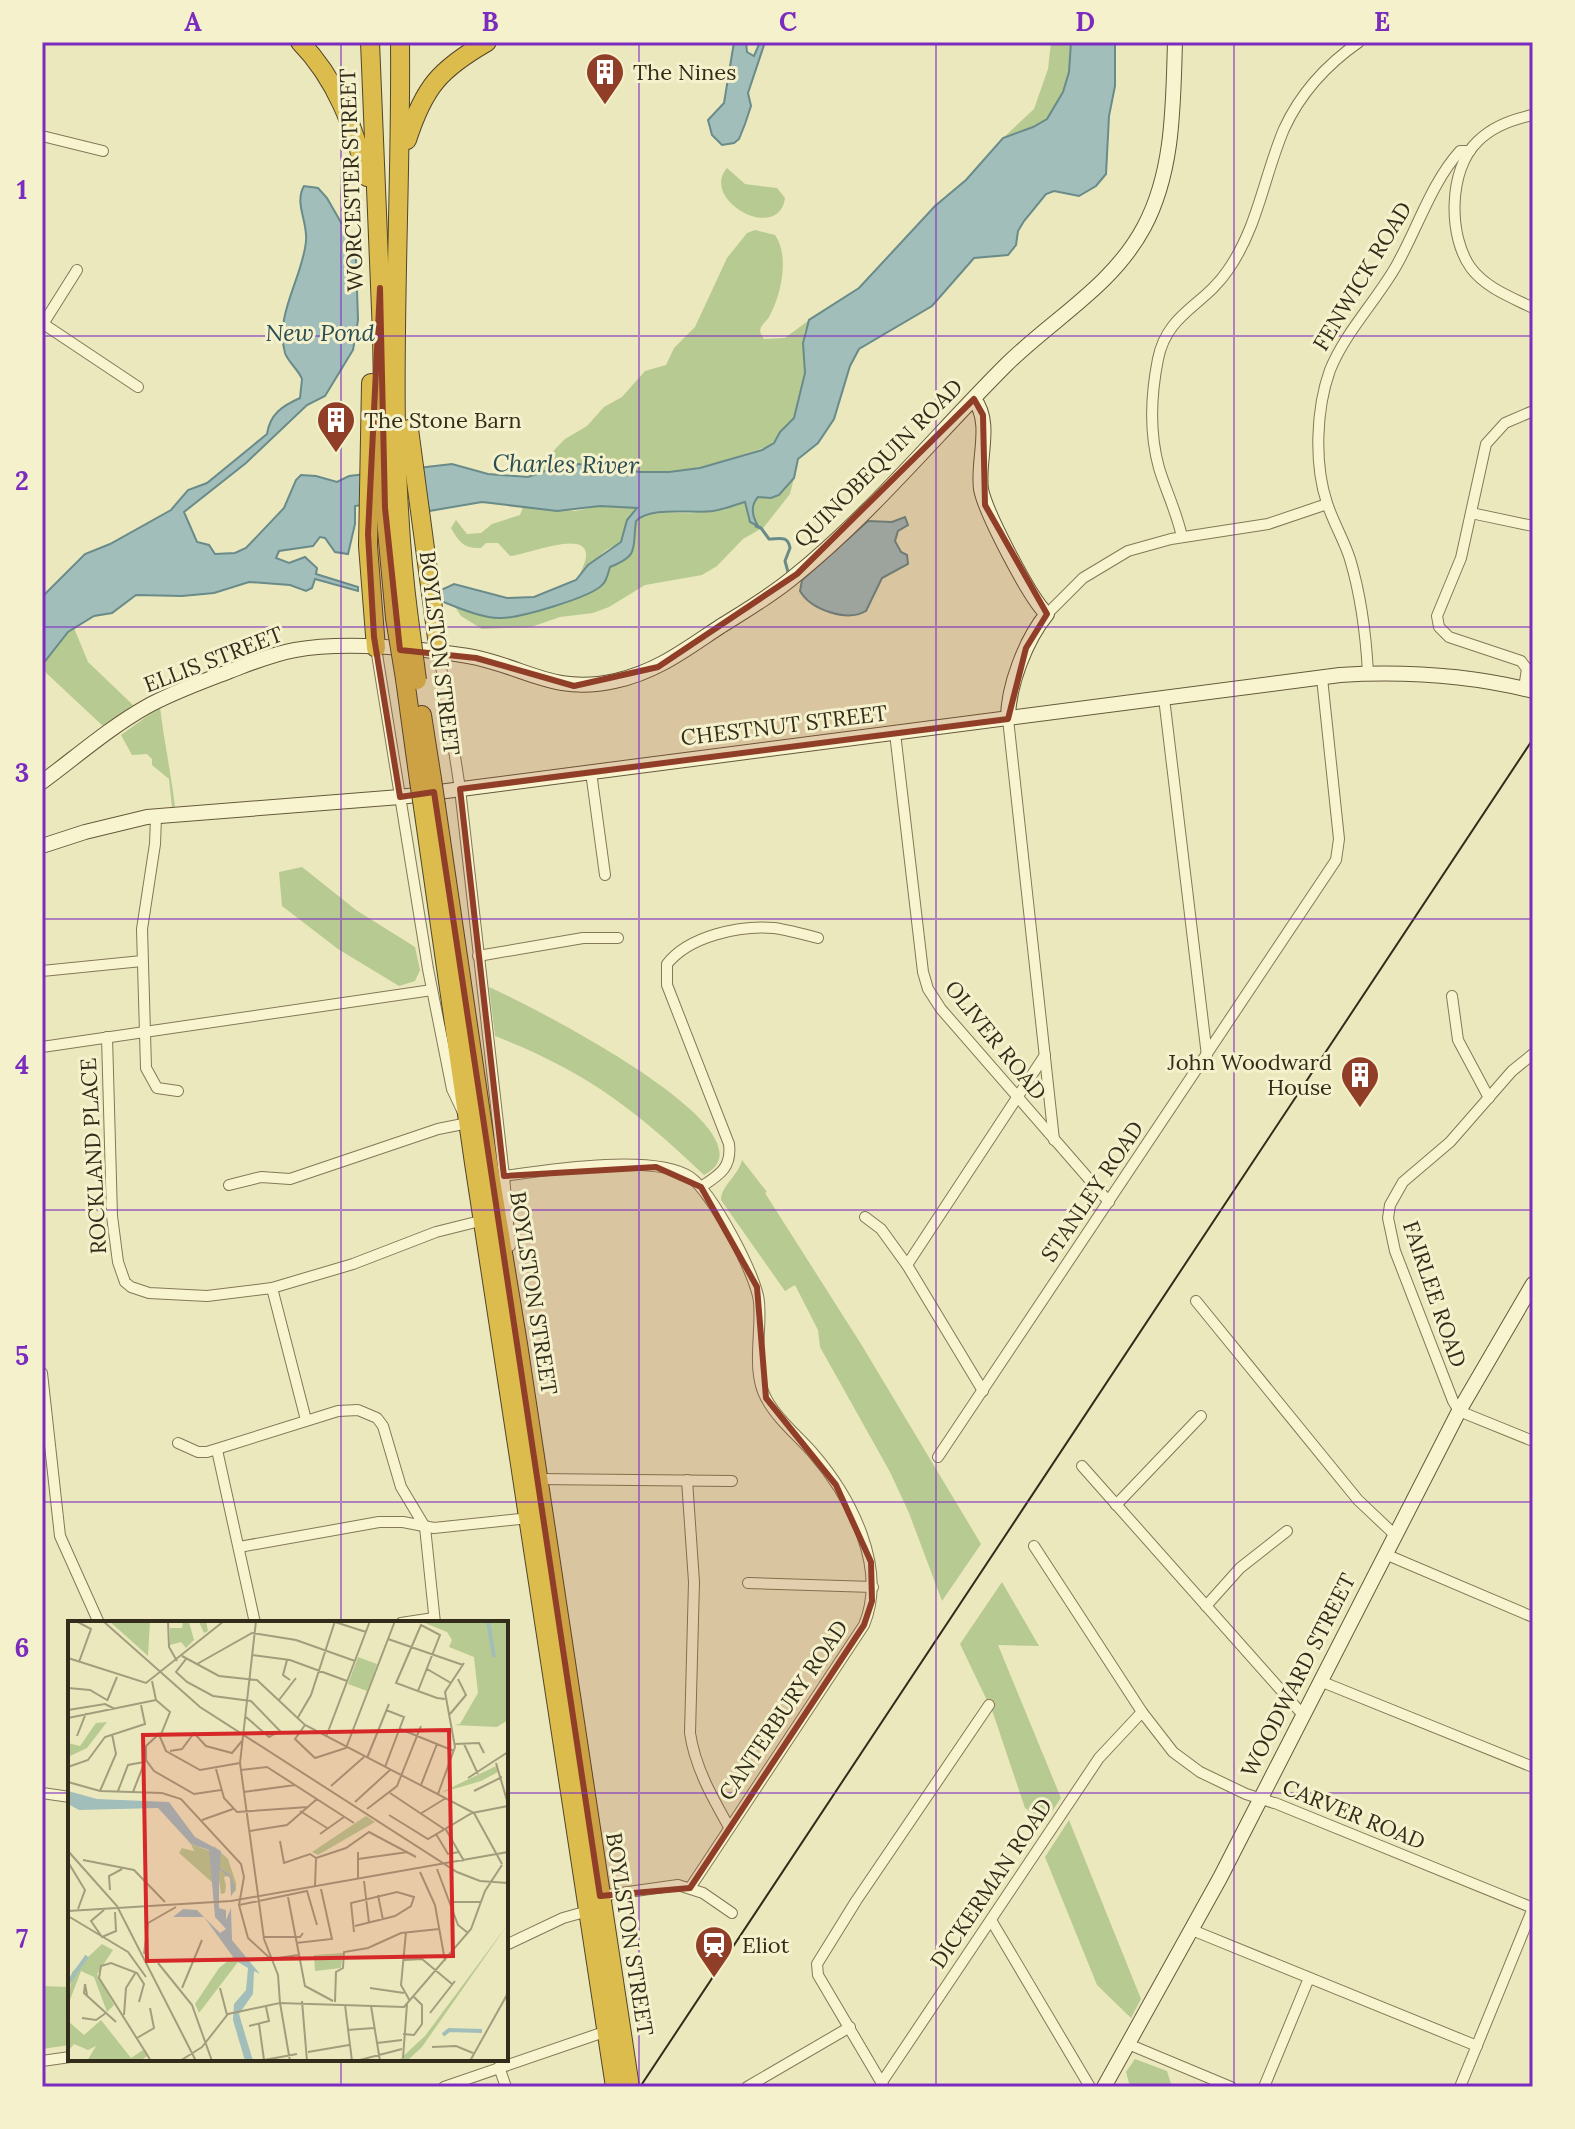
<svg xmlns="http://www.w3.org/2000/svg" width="1575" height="2129" font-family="Lora,serif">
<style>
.green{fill:#b7ca92}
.water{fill:#a1bebb;stroke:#698b89;stroke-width:2}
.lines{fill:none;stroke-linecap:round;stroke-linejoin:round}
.stream{stroke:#698b89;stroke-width:3}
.street-casing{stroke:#847857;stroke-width:12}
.secondary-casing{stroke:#65593a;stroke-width:16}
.highway-casing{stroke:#51452b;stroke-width:20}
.street{stroke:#f8f4cf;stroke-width:10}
.secondary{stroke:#f8f4cf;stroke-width:14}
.highway{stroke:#dcbc4d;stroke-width:18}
.tram{stroke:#332c1b;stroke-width:2}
.highway-bridge-casing{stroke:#51452b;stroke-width:20;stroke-linecap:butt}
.highway-bridge{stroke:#dcbc4d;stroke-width:18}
.marked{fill:#913e28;fill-opacity:0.2;stroke:#913e28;stroke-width:6;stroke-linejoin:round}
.grid{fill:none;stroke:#7b2cbf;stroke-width:2;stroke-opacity:0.55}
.labels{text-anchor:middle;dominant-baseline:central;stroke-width:6;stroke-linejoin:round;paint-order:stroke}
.poi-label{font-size:22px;fill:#332c1b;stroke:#f4f1cc;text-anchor:start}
.street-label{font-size:22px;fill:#332c1b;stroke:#f4f1cc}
.water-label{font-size:24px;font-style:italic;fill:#2a4d53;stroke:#f4f1cc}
.inset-river{fill:none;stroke:#a1bebb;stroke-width:4}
.inset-road{fill:none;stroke:#a29d7c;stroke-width:2}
.view{fill:#d62828;fill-opacity:0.15;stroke:#d62828;stroke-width:4}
.inset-edge{fill:none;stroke:#332c1b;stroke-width:4}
.neatline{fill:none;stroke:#7b2cbf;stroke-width:3}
.grid-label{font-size:26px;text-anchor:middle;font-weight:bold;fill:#7b2cbf}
</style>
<rect width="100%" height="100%" fill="#ece8bd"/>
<g class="green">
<path d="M1051,42H1071C1073,67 1065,104 1045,120C1033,130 1017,134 1003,138L1034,109L1048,69Z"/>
<path d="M727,168L745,184L777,188L785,198C779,244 699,200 727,168Z"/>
<path d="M755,230L775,235C790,256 781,296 769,317C768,319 762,325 761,327C759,333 761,334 764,339L785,338L809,320L804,333L805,373L794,418L770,446L693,470L639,472L595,464L528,477L565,439L587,426L604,407L622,397L645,371L666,365L674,348L695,327L727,258L747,233Z"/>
<path d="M794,478L790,494L764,527L743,539L717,566L702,575L645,585L609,607L593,613L560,617L531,627L482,629L461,616L455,607L490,618L516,617L567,603L605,582L610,567C649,551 625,544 639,518C658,510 676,514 696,513C714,512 728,507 745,502L748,519L757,525C751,516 750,505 758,497C783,501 779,488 794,478Z"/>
<path d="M600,506C611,508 628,505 637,509L627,520L621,542L606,550L580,574C582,569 586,561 586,556C588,528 524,556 510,556L498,543H486L481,548C464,549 459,542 451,528L456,520L467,534L481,533L492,524L520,515L523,507L575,511Z"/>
<path d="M74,628L88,662L133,705L104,727L42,669V665L59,641Z"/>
<path d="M160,707C164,741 171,773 175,807H172L169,779L152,765V759L147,754L132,755L121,735Z"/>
<path d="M302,867L356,910L415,947L420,970L415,981L399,986L338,949L282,906L279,872Z"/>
<path d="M489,987C521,1001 786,1133 704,1175C635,1109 585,1071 495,1036Z"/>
<path d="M742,1160L767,1192L765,1193L861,1344L981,1544L942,1601L909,1513L890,1472L820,1347L818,1330L795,1285L785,1291L721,1200C721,1186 738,1176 742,1160Z"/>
<path d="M1002,1582L1039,1646L998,1645L1061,1798L1045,1822L1025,1808L993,1713L960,1644Z"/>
<path d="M1069,1820L1141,1999L1131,2018L1097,1985L1045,1857Z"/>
<path d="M42,1986L70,1987V2045L42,2049Z"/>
<path d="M1135,2059L1167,2071L1172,2087H1130L1126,2072Z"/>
</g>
<g class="water">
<path d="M734,42H746L747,52L754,56L760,42H765L748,93L751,106L745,124L739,139L734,143L722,145L712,135L708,120L724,103Z"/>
<path d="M1071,42H1115V86L1109,116L1106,174L1096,186L1079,196L1054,191L1046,194L1024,221L1018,231L1016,245L1008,255L974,258L932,306L859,349L850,366L834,419L818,443L798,459L794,478L779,495L771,498L758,497C750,506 752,516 758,526L750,522L745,502C734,505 725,509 713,511C692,514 651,506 636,521C632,549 640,555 610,567C608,573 607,580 603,584C593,597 517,619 499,618C483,618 461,609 446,603L441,600L439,591L454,584L507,598L534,597L576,580L588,565L621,542L627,520L637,508L600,506L557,511L482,502L429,511L426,495L355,506V524L348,554L335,552L325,538L320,537L313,546L279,551L276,558L289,563L305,557L317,568L316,574L358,587V591L315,579L312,588L306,591L290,585L249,582L214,593L182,596L136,595L112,613L94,616L68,632L42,665V597L85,554L110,544L171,510L188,490L207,483L267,434C270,414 282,406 300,398L302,379C298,369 288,362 285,353C274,315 303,277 306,241C308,222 294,203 304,186L318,188L327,198L347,233L356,259L358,320L353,350L325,396L307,405L246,463L184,512L197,542L209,545L215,554L235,553L246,548L284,508L296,480L301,475L316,476L337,482L349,476L452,464L488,474L528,477L557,467L576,464L609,466L639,472H669L700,468L762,450L774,443L780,432L794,418L805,373L803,343L809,320L859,288L935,206L966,180L1003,138L1033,127L1047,119L1063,92L1069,72Z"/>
<path d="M905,517L908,525L898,531L895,541L901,552L907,555L908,564L882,578L866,611C847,622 811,610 800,591L802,580L868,521L892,522Z"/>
</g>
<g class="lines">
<path class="stream" d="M756,526L761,528L769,539C779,539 788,535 790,548L785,561L788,572"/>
<defs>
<g id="street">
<path d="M1533,115C1513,119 1492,127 1478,141C1448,169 1448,237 1471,268C1486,288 1511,297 1533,308"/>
<path d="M42,136L103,151"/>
<path d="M42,323L138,387"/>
<path d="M43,324L77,270"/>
<path d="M1471,513L1533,526"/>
<path d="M1182,537C1177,513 1166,491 1159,468C1149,432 1151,394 1158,359C1167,313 1204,306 1228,270C1258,227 1264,176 1284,129C1301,92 1326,65 1359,42"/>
<path d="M1047,614L1083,578L1128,551L1171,539L1268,524L1327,504"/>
<path d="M439,653L460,789L504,1176L510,1246"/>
<path d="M1368,673C1366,635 1361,596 1350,559C1344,540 1333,522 1327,503C1314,464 1316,409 1330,370C1345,333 1375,302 1395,268C1417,230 1431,183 1460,151H1470"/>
<path d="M1524,688L1527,669L1521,661L1449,637L1439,627L1437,616L1461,558L1486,444L1505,423L1533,411"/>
<path d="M1164,698L1207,1056"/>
<path d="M1008,719L1054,1140"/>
<path d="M895,733L923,972L928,989L941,1009L1109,1202"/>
<path d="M591,772L605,875"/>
<path d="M156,817L155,844L142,929L146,1068L157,1088L178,1091"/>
<path d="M478,956L583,938H618"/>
<path d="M42,971L142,961"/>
<path d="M1452,996L1458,1040L1489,1098"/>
<path d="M107,1037L112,1216L118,1262L125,1282L131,1287L149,1293L207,1296L272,1288L353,1264L436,1232L484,1220"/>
<path d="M42,1047L432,990"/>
<path d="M1533,1054L1512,1071L1450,1142L1403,1182L1390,1205L1388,1218L1395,1251L1453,1401L1459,1411L1533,1441"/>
<path d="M504,1176C547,1170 654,1153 690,1177C712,1192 757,1276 759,1302C762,1332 751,1371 766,1398C777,1419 798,1436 813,1453C851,1497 888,1568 864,1625L690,1888"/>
<path d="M229,1185L261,1177L290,1179L438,1129L468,1123L452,1089L428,969L376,648"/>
<path d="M701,1187C719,1175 732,1168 729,1144L667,985V964C689,936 740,925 774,928C788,930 803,934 818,938"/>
<path d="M865,1217L881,1229L907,1265L983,1391"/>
<path d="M907,1265L1045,1055"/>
<path d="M272,1288L306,1420"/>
<path d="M1196,1301L1358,1500L1395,1535"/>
<path d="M42,1373L60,1536L99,1623"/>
<path d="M178,1443L198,1452H207L338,1411L358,1410L377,1418L383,1426L401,1487L425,1527L435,1623"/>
<path d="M217,1450L255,1623"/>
<path d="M938,1457L1336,860L1339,839L1322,678"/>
<path d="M1082,1466L1303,1715"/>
<path d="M538,1479L732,1481"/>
<path d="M687,1480L694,1582L690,1733C695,1767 712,1797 729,1827"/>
<path d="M1116,1505L1201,1416"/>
<path d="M1034,1546L1142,1712L1173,1752L1200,1772L1246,1794L1274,1803H1275L1533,1908L1460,2087"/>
<path d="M239,1547L379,1522H403L434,1528L529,1518"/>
<path d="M1385,1554L1533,1617"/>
<path d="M748,1583L873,1587"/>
<path d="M1206,1606L1240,1568L1287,1531"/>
<path d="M401,1623L434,1618"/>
<path d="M1320,1681L1533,1767"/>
<path d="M42,1793L70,1797"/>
<path d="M600,1896L678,1885L703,1893L732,1913"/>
<path d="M991,1920L1090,2087"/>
<path d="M1192,1930L1477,2046"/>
<path d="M506,1945L563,1918L588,1911"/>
<path d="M1128,2044L1231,2087"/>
<path d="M42,2061L70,2057"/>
<path d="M499,2067L506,2087"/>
<path d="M882,2082L1099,1758L1142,1712"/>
<path d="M444,2087L607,2031"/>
<path d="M747,2087L850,2027"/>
<path d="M884,2087L818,1975L817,1964L856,1901L989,1705"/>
<path d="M1264,2087L1309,1978"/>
</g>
<g id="secondary">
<path d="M974,399C993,423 977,460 981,489C985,511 1030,599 1047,614C1026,639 1008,686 1008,719"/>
<path d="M42,782C76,757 109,728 146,707C173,692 202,682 230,671C251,663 272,654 295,650C344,641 418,648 468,656C525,666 552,695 615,681C657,672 686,649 721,626C745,611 769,597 791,579C870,516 934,437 1005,366C1052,319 1112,287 1144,227C1174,171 1173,104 1175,42"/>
<path d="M42,846L85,832L147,817L400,797L1340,675C1406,671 1469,675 1533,691"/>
<path d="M1104,2087L1220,1878L1459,1411L1533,1284"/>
</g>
<g id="highway">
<path d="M300,42C337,80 353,126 367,177"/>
<path d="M370,42L382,334L385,508L395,618"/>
<path d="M400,42C402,232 384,430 409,619"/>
<path d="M407,140C424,87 440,69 487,42"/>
<path d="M371,383L368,546L376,648"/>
<path d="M409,429L439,653"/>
<path d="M405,679L419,781"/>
<path d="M422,715L432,779"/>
<path d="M436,806L488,1162L518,1344L630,2087"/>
<path d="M423,807L474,1163L615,2087"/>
</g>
</defs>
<use href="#street" class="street-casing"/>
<use href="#secondary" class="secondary-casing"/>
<use href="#highway" class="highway-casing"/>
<use href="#street" class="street"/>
<use href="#secondary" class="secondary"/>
<use href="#highway" class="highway"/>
<path class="tram" d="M640,2087L1533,739"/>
<defs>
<g id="highway-bridge">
<path d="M395,618L405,679"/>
<path d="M409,619L417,680"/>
<path d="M432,779L436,806"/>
<path d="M419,781L423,807"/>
</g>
</defs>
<use href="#highway-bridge" class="highway-bridge-casing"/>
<use href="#highway-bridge" class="highway-bridge"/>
</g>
<path class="marked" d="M380,288L385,508L400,650L476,658L574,686L658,667L797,574L974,399L983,415L985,505L1047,614L1026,648L1008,719L460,789L504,1176L656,1167L701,1187L757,1287L766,1398L836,1485L871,1562L872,1601L864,1625L690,1888L600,1896L434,792L400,797L374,637L368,534Z"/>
<path class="grid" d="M341,42V1623M639,42V2087M936,42V2087M1234,42V2087M42,336H1533M42,627H1533M42,919H1533M42,1210H1533M42,1502H1533M42,1793H70M506,1793H1533M341,2059V2087"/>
<defs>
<symbol id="building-pin" viewBox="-11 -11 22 30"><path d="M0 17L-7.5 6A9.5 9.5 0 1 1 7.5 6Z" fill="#913e28" stroke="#f4f1cc"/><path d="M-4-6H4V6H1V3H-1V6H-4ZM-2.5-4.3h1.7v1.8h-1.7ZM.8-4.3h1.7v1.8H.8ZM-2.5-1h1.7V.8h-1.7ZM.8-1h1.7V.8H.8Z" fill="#fff"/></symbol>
<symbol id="station-pin" viewBox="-11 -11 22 30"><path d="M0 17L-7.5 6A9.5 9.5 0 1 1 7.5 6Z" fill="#913e28" stroke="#f4f1cc"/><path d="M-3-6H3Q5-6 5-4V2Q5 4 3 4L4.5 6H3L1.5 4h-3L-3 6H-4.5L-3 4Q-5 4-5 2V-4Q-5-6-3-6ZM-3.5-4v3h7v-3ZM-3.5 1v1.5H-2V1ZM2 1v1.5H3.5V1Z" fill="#fff"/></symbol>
</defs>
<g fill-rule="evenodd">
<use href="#building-pin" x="583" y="50" width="44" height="60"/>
<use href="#building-pin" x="314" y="398" width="44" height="60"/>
<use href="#building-pin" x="1338" y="1053" width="44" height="60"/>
<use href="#station-pin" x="692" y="1923" width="44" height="60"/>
</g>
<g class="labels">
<g class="poi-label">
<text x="633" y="72">The Nines</text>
<text x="364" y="420">The Stone Barn</text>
<text x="1332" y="1062" text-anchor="end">John Woodward<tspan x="1332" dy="25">House</tspan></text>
<text x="742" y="1945">Eliot</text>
</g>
<g class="street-label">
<text transform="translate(351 180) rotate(-92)">WORCESTER STREET</text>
<text transform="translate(1362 276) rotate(-59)">FENWICK ROAD</text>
<text transform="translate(878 463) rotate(-45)">QUINOBEQUIN ROAD</text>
<text transform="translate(440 653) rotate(83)">BOYLSTON STREET</text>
<text transform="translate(213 659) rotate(-21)">ELLIS STREET</text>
<text transform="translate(784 725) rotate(-7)">CHESTNUT STREET</text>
<text transform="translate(996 1040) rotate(51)">OLIVER ROAD</text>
<text transform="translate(93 1156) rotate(-93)">ROCKLAND PLACE</text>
<text transform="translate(1092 1191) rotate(-56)">STANLEY ROAD</text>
<text transform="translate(534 1293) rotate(81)">BOYLSTON STREET</text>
<text transform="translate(1435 1294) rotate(71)">FAIRLEE ROAD</text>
<text transform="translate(1298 1675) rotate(-63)">WOODWARD STREET</text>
<text transform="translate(783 1710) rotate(-56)">CANTERBURY ROAD</text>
<text transform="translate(1354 1814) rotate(22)">CARVER ROAD</text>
<text transform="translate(991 1883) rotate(-56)">DICKERMAN ROAD</text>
<text transform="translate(630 1934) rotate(81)">BOYLSTON STREET</text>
</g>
<g class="water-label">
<text x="320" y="332">New Pond</text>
<text transform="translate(566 464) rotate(1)">Charles River</text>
</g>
</g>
<g transform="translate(68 1621)">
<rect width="440" height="440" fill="#ece8bd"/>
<path d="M41,0H82L80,35L59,16ZM115,0H138L140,10L136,12L131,1H121L126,19L118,27L113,21L102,24V7H114ZM352,0H440V99L429,106L386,104L392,103L410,72L406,36L381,26L384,19L379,11ZM290,36L309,43L299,70L280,63ZM39,101L19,127L0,136V122L12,125L28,102ZM428,145L430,151L413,160L372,172ZM298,195L307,201L250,234L244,231ZM123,223L142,230L146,263L111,232L114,227L126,230ZM146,225L160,238L168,262V269L165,273L162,253L152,247L160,255L156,256L158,265L157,272L153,273ZM440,303L354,426L339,440H330L357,415ZM34,323L45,329L29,353L46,384L39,391L26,356L13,350L0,384L4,351ZM275,332L273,347L247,350L246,334ZM165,336L170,341L131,392L127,383L151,347ZM33,399L63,437L75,429L79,435L72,440H19L28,425L20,429L6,423L0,430V400L16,414Z" fill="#b7ca92"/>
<path d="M0,170L29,178L101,181L127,216L153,230L152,247L162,253L167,267L163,276L162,257L151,248V287L158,289V299L163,287L164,319L192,353L186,350L185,373L171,393L185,440H177L165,399L166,383L178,369L180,347L168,340L136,296H105L115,288L129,289L152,312L158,308L147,296L141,229L123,223L90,187L11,189L0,183Z" fill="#a1bebb"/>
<path class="inset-river" d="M420,0L426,36M0,362L19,335M375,414L381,409L414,410"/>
<path class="inset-road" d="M8,0L23,8L11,41M35,0L132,86L389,251L412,260L440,262M100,0L101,26L109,40M267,1L298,11M320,18L395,44M185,34L222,39L279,60M114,35L151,55L189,59L237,104L406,192L434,243M0,37L78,62L156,0M118,38L108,51L119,61L145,75L183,80L212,110L201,116L178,96M219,39L215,54L222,59M129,43L184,12L228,19L287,40M359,48L383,62M84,60L88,79L102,91L92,116L98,130L132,149L172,142M0,67L22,69L39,79M350,70L372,14L353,4L328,62L369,77L377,78M211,79L228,57M39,80L49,56M0,89L37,83L47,88M382,93L398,74L390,58M0,97L88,79M229,98L243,74L267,0M237,104L227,118L247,137L278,127L327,0M332,108L386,130M92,112L78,125V139L86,150L126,173L153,169M9,115L18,92M258,116L302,0M387,123L411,122L416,132M396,123L410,153M102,130L114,128L126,112L138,125L164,132L174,120M299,137L321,83M428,142L440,183M0,146L20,139L37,116L77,103L73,84M317,146L336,96L318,89M148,148L156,177L169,191L240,186M173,149L199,146L286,202M400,157L440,131M0,161L32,170L94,172L113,178L173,243L176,256L171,284M353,164L369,123M263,165L296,136M32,170L48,133L44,113M50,170L60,144L76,141M406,170L434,156M65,171L77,140M176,171L227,164M322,172L376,208M370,173L387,126L377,71L396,42M287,181L322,149M299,188L329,165L353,105M232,190L259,207M352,193L378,177M321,194L360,218L404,192L440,185M134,199L165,188M377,207L396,240M182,210L219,204L249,178M252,213L276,196M368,213L380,233L391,231M212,220L216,242L242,233L248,237M0,230L49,285L128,440M290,231V258M290,238L340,231M15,239L66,249L97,281M0,241L17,269L10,288M369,248L390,304L400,312M352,251L367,284L377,340M296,260L301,302M247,265L248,237L278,227L301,211L348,236M42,269L41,255L54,248M310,274L315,299M220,276L237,365L265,380M381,281H413M36,289L23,300L34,316L48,310L47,291M0,290L163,280L440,231M0,295L60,331L78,356M286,311L283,282L329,271L346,276L343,285L327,295L287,305M338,311L333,364L342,380M196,316H232L235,312M228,322L264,318L253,268M76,333L80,302L108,286M204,338L230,334M204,339L180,317L171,284L239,270L249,304M336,339L354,338L384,363M90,342L124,384L144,440M114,367L134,319M152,367L159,394M302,367L336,372M19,374L17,363L16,372L48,401M234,380L239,440M71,381L76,363L69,352L43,342L33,345L31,357L83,440M267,381L268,351L275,347L276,331L300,327L333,312L371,308M277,384L284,440M303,385L312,440M362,392L387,360M56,394L58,367L68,351M14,397L28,399L38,392M191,403L196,439L229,433M181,405L201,400L198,386M279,409L306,407M335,413L346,414L354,403V384L346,376M69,417L86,407L82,387M309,422L334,419M364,426L388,425L405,432M240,431L281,424M335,437L339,383M112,440L134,426L160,393L212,382L210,354L196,318L172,142L188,0M222,440L212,382L336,386L403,308L417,270L434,244M288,440L334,428M402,440L440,372"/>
<path class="view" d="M381,109L385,335L79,340L75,114Z"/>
<rect width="440" height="440" class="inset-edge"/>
</g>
<rect width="1575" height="2129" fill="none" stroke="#f4f1cc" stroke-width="88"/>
<rect x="44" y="44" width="1487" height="2041" class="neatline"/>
<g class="grid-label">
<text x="193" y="31">A</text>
<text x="490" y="31">B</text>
<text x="788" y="31">C</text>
<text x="1085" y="31">D</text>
<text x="1382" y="31">E</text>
<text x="22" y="199">1</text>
<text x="22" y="490">2</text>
<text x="22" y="782">3</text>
<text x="22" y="1074">4</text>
<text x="22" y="1365">5</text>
<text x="22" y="1657">6</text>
<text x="22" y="1948">7</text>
</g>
</svg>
